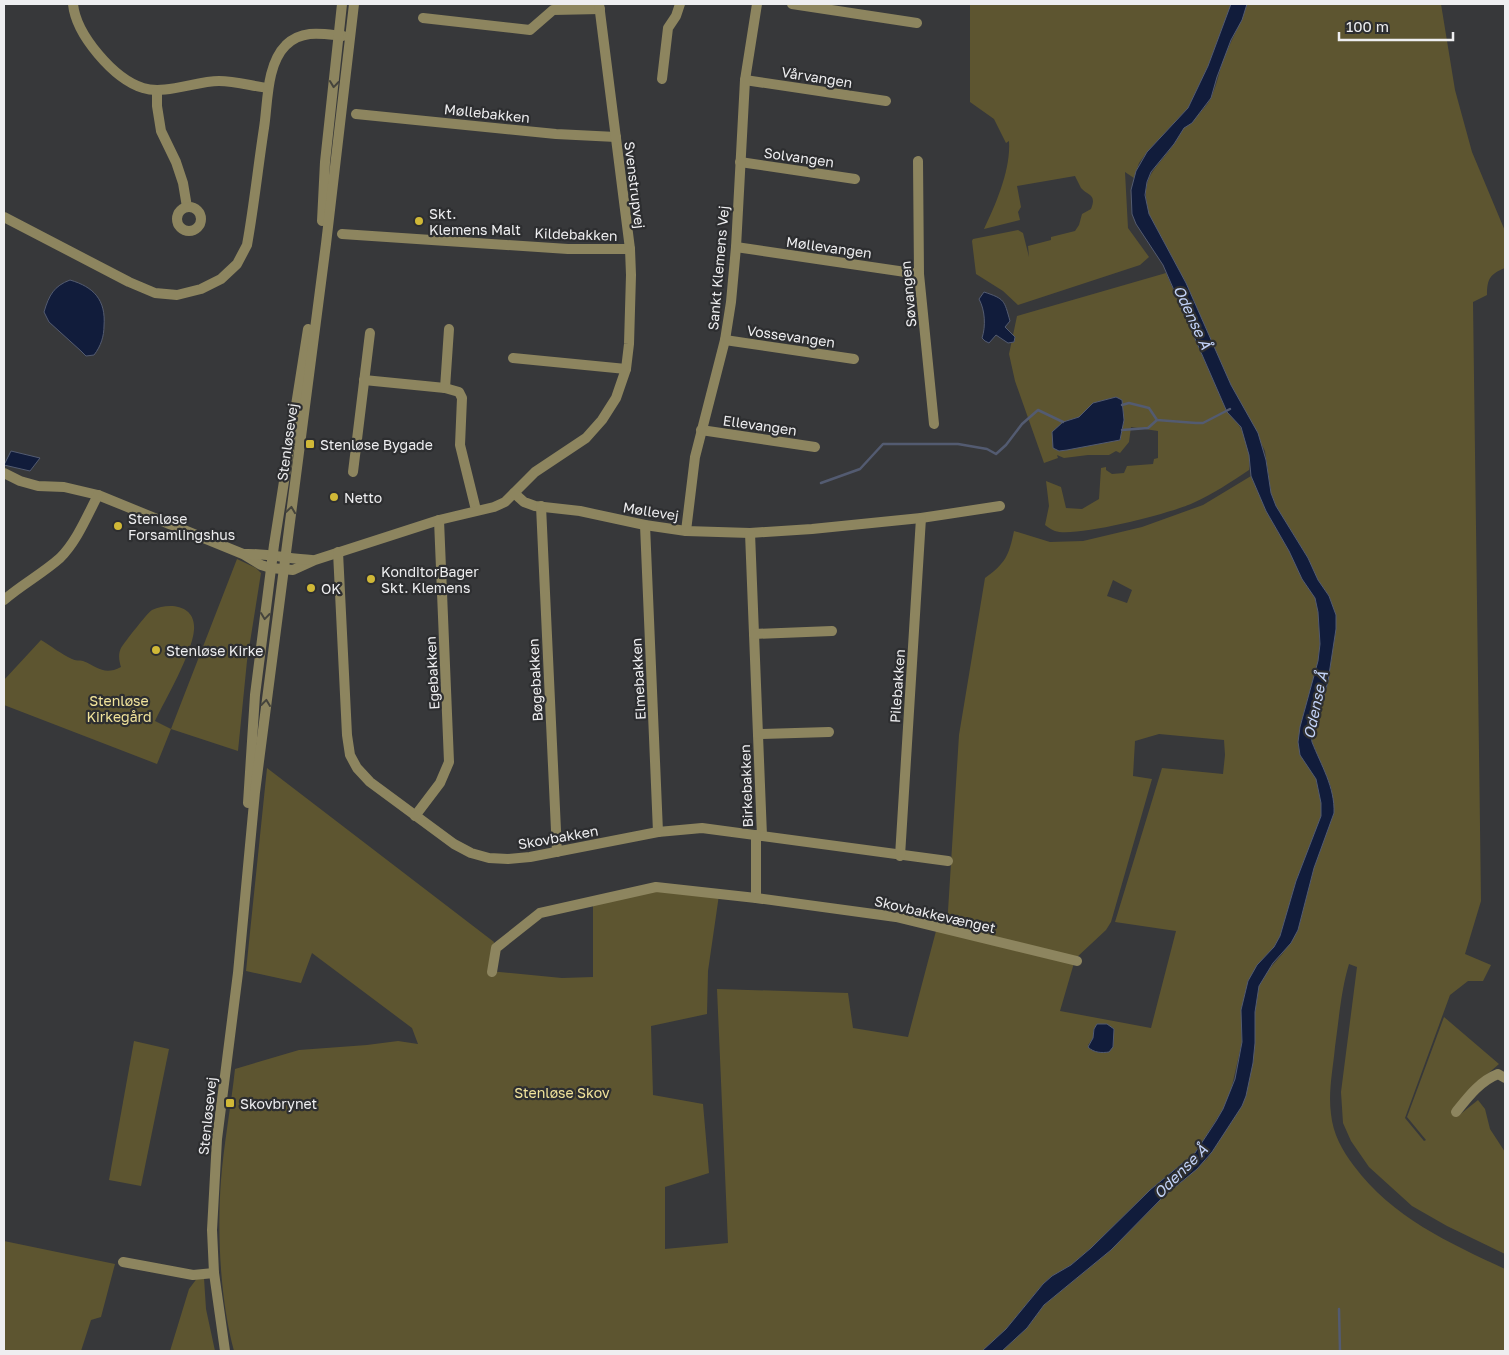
<svg xmlns="http://www.w3.org/2000/svg" width="1509" height="1355" font-family="'Golos Text',sans-serif">
<style>
.green{fill:#5d5530;fill-rule:evenodd}
.water{fill:#111c3b;stroke:#535b71}
.lines{fill:none;stroke-linecap:round;stroke-linejoin:round}
.stream{stroke:#535b71;stroke-width:2.5}
.minor{stroke:#8d855f;stroke-width:10}
.oneway{stroke:#45443c}
.poi-dot{fill:#d0b837;stroke:#2d2e30;stroke-width:2}
.labels{text-anchor:middle;dominant-baseline:central;stroke-width:4.5;stroke-linejoin:round;paint-order:stroke}
.street-label{font-size:14px;fill:#eeeef0;stroke:#2d2e30}
.poi-label{font-size:14px;fill:#eeeef0;stroke:#2d2e30;text-anchor:start}
.park-label{font-size:14px;fill:#f1e39b;stroke:#2d2e30}
.water-label{font-size:15px;font-style:italic;fill:#c2d2f7;stroke:#2d2e30}
</style>
<rect width="100%" height="100%" fill="#37383a"/>
<g class="green">
<path d="M970,4H1231L1208,66L1188,108L1147,152L1139,163L1134,178L1125,172L1128,228L1149,257L1140,265L1018,305L1003,291L976,274L972,241L973,239L1018,230L1023,233L1029,257L1028,246L1051,240V237L1075,231L1079,225L1082,214L1091,209C1097,194 1088,196 1081,188C1079,184 1077,180 1075,176L1017,186L1021,207L1018,212L1020,220L984,229C996,204 1011,169 1009,141L1006,143L994,119L970,102Z"/>
<path d="M1247,4H1441L1455,90L1472,152L1505,231V268C1490,274 1487,279 1487,295L1473,302L1481,901L1465,954L1491,965L1483,981H1468L1450,995L1405,1118L1424,1141L1426,1140L1407,1117L1444,1017L1499,1064L1470,1089L1458,1116L1478,1100L1485,1109L1490,1129L1505,1152V1254L1447,1226L1412,1206L1369,1167L1351,1141L1343,1123L1341,1092L1357,967L1349,964C1341,990 1339,1019 1335,1047C1333,1069 1328,1092 1331,1114C1333,1134 1342,1150 1354,1166C1392,1217 1449,1243 1505,1269V1351H1002L1027,1328L1044,1305L1111,1250L1163,1197L1207,1159L1242,1106L1249,1081L1255,1043V1012L1259,986L1265,974L1283,953L1298,930L1314,868L1334,813L1331,787L1312,742L1311,735L1319,716L1328,681L1336,629V615L1329,596L1318,580L1308,558L1276,506L1271,493L1265,451L1231,385L1186,283L1149,214C1139,177 1155,171 1174,144C1178,139 1180,132 1184,128C1194,119 1203,111 1210,100C1216,88 1219,73 1223,60C1231,41 1241,23 1247,4Z"/>
<path d="M1166,273L1227,412C1244,427 1252,447 1249,470C1231,482 1213,494 1193,503C1172,513 1075,538 1055,531C1052,530 1048,527 1045,525L1049,506L1046,481L1061,487L1066,508L1082,509L1099,499L1101,468L1106,467V470L1112,474L1124,473L1127,466L1153,464L1154,459L1158,458V431L1131,427L1129,442L1120,453L1116,451L1109,455H1088L1064,458L1057,455L1058,458L1044,463L1015,381L1009,354L1017,316ZM1116,397L1122,400L1124,420L1120,440L1059,451L1063,422L1079,417L1093,403Z"/>
<path d="M1251,476L1266,511L1289,551L1302,578L1315,598L1318,612L1320,644L1318,661L1300,727L1311,771L1316,779L1321,803V816L1296,881L1280,936L1274,947L1248,981L1241,1010L1242,1042L1231,1090L1223,1109L1195,1153L1150,1190L1091,1248L1071,1265L1052,1276L1043,1284L1006,1329L982,1351H234C220,1299 217,1233 221,1180C224,1143 231,1106 235,1069L299,1050L367,1045L398,1041L418,1044L412,1028L312,953L301,983L246,971L267,768L494,942L489,971L562,978L593,977V904L655,889L719,895L708,971L707,1014L651,1026L653,1095L703,1104L709,1173L665,1187V1249L728,1243L717,989L848,993L853,1028L908,1037L936,931L1074,963L1060,1011L1151,1028L1176,931L1115,922L1162,768L1223,774L1225,755L1224,740L1159,734L1135,741L1133,776L1152,779L1111,922L1106,930L1076,958L947,927L959,735L985,578C1006,563 1009,555 1014,531L1050,542L1083,541L1142,527L1203,505ZM1113,580L1132,590L1127,603L1107,596ZM1094,1029H1114L1113,1045H1088L1093,1038Z"/>
<path d="M237,559L256,568L261,573L247,661L238,751L171,729L157,764L4,705V680L41,640C51,646 61,654 72,659C75,661 80,660 83,661C98,667 104,676 121,667C119,661 118,654 121,648C124,643 148,612 152,610C170,602 196,605 194,630C192,654 166,698 155,721L171,729Z"/>
<path d="M134,1041L169,1049L141,1186L109,1180Z"/>
<path d="M4,1241L115,1264L101,1317L91,1320L81,1351H4Z"/>
<path d="M198,1277L204,1278L206,1309L215,1351H170L189,1289Z"/>
</g>
<g class="water">
<path d="M1231,4H1247L1242,20L1231,40L1217,77L1211,98L1192,123L1184,128L1174,144L1151,172L1147,182L1145,195L1149,214L1186,283L1231,385L1258,433L1266,460L1271,493L1276,506L1308,558L1318,580L1329,596L1336,615V629L1328,681L1319,716L1311,735L1312,742C1321,765 1335,787 1334,813L1314,868L1298,930L1291,943L1273,963L1259,986L1255,1012V1043L1253,1063L1246,1096L1242,1106L1212,1152L1197,1169L1163,1197L1111,1250L1044,1305L1027,1328L1002,1351H982L1006,1329L1043,1284L1052,1276L1071,1265L1091,1248L1150,1190L1195,1153L1216,1121L1223,1109L1235,1079L1242,1042L1241,1010L1248,981L1257,965L1274,947L1280,936L1296,881L1321,816V803L1316,779L1300,755L1298,742L1300,727L1318,661L1320,644L1318,612L1315,598L1302,579L1289,551L1266,511L1251,476L1249,455L1241,427L1227,412L1163,265L1136,224L1132,214L1131,190L1136,171L1147,152L1188,108L1208,66Z"/>
<path d="M70,280C94,287 106,300 104,326C104,336 101,346 94,355L86,356L81,351L49,322L44,312C49,295 54,286 70,280Z"/>
<path d="M984,292C1005,299 1004,300 1010,321L1005,327L1015,337L1014,342L1008,343L996,335L989,343L985,341L982,338C986,326 985,310 979,299Z"/>
<path d="M1116,397L1122,400L1124,420L1120,440L1067,450L1059,451L1053,448L1052,432L1063,422L1079,417L1093,403Z"/>
<path d="M11,451L40,458L30,471L4,465Z"/>
<path d="M1097,1024H1107L1114,1029L1113,1047L1109,1052C1102,1053 1094,1053 1088,1047L1093,1038L1094,1029Z"/>
</g>
<g class="lines">
<g class="stream">
<path d="M1122,405L1129,403L1149,408L1157,420L1196,423H1203L1230,409"/>
<path d="M1122,430L1148,428L1157,420"/>
<path d="M821,483L860,469L883,444H958L987,449L996,454L1006,445L1022,424L1038,410L1063,422"/>
<path d="M1339,1309L1340,1351"/>
</g>
<g class="minor">
<path d="M73,4C76,35 114,79 143,88C165,95 196,81 219,81C235,81 252,86 268,88"/>
<path d="M792,4L917,23"/>
<path d="M423,18L530,30L553,10L600,9"/>
<path d="M662,79L668,28L676,16L680,4"/>
<path d="M745,80L886,101"/>
<path d="M157,90V106L161,131L176,162L183,183L187,207"/>
<path d="M356,114L556,134L616,137"/>
<path d="M918,161L919,274L934,424"/>
<path d="M740,162L855,179"/>
<circle cx="189" cy="219" r="12"/>
<path d="M4,217L129,282L155,293L177,295L201,289L221,279L237,264L247,245C254,206 258,167 264,128C268,103 266,65 286,45C303,29 323,34 343,36"/>
<path d="M322,221L325,162L342,4"/>
<path d="M342,234L568,249H630"/>
<path d="M736,247L919,274"/>
<path d="M725,340L854,359"/>
<path d="M513,358L626,369"/>
<path d="M364,380L445,388L459,392L462,398L460,445L476,510"/>
<path d="M445,388L449,329"/>
<path d="M701,430L815,447"/>
<path d="M353,472L370,333"/>
<path d="M4,473L20,481L38,486L64,487L98,495L243,554L261,565L271,568L293,570L315,560L439,520L494,507L505,502L535,472L586,438L602,420L616,398L626,369L629,344L631,275L630,249L599,4"/>
<path d="M514,493L524,502L535,506L580,511L645,525L686,531L750,533L812,529L921,518L1000,506"/>
<path d="M541,506L557,852"/>
<path d="M645,525L658,832"/>
<path d="M686,531L695,457L725,340L731,302L736,247L745,80L757,4"/>
<path d="M750,533L762,836"/>
<path d="M338,552L347,735L350,755L357,768L370,782L454,844L471,853L489,858L508,859L530,857L658,832L702,828L948,861"/>
<path d="M244,554C267,553 289,559 312,560"/>
<path d="M4,600C21,585 42,574 60,558C77,541 87,516 98,495"/>
<path d="M754,634L832,631"/>
<path d="M758,734L829,732"/>
<path d="M248,803L255,695L274,545L308,329"/>
<path d="M415,816L440,783L449,762L439,520"/>
<path d="M756,835V898"/>
<path d="M900,856L921,518"/>
<path d="M492,972L496,948L540,913L656,887L756,898L896,917L1077,961"/>
<path d="M1456,1112C1468,1097 1480,1081 1498,1074L1505,1078"/>
<path d="M123,1262L193,1275L214,1273"/>
<path d="M225,1351L214,1273L212,1230L217,1139L238,973L255,792L326,244L354,4"/>
</g>
</g>
<defs><path id="oneway-chevron" d="M-2-3.5L2.5 0L-2 3.5" fill="none" stroke-width="1.6" stroke-linecap="round" stroke-linejoin="round" transform="scale(1.25)"/></defs>
<g class="oneway">
<use href="#oneway-chevron" transform="translate(334 84) rotate(96)"/>
<use href="#oneway-chevron" transform="translate(291 510) rotate(-82)"/>
<use href="#oneway-chevron" transform="translate(265 616) rotate(97)"/>
<use href="#oneway-chevron" transform="translate(266 703) rotate(-83)"/>
</g>
<g class="poi-dot">
<circle cx="419" cy="221" r="5"/>
<rect x="305" y="439" width="10" height="10" rx="2.5"/>
<circle cx="334" cy="497" r="5"/>
<circle cx="118" cy="526" r="5"/>
<circle cx="371" cy="579" r="5"/>
<circle cx="311" cy="588" r="5"/>
<circle cx="156" cy="650" r="5"/>
<rect x="225" y="1098" width="10" height="10" rx="2.5"/>
</g>
<g class="labels">
<g class="street-label">
<text transform="translate(817 77) rotate(9)">Vårvangen</text>
<text transform="translate(487 113) rotate(6)">Møllebakken</text>
<text transform="translate(799 157) rotate(8)">Solvangen</text>
<text transform="translate(635 185) rotate(83)">Svenstrupvej</text>
<text transform="translate(576 234) rotate(2)">Kildebakken</text>
<text transform="translate(829 247) rotate(8)">Møllevangen</text>
<text transform="translate(718 268) rotate(-85)">Sankt Klemens Vej</text>
<text transform="translate(908 294) rotate(-95)">Søvangen</text>
<text transform="translate(791 336) rotate(8)">Vossevangen</text>
<text transform="translate(760 425) rotate(8)">Ellevangen</text>
<text transform="translate(287 442) rotate(-82)">Stenløsevej</text>
<text transform="translate(651 511) rotate(9)">Møllevej</text>
<text transform="translate(432 673) rotate(-93)">Egebakken</text>
<text transform="translate(638 679) rotate(-93)">Elmebakken</text>
<text transform="translate(535 680) rotate(-93)">Bøgebakken</text>
<text transform="translate(897 686) rotate(-86)">Pilebakken</text>
<text transform="translate(746 786) rotate(-92)">Birkebakken</text>
<text transform="translate(558 837) rotate(-10)">Skovbakken</text>
<text transform="translate(935 914) rotate(13)">Skovbakkevænget</text>
<text transform="translate(207 1116) rotate(-84)">Stenløsevej</text>
</g>
<g class="poi-label">
<text x="429" y="213">Skt.<tspan x="429" dy="16">Klemens Malt</tspan></text>
<text x="320" y="444">Stenløse Bygade</text>
<text x="344" y="497">Netto</text>
<text x="128" y="518">Stenløse<tspan x="128" dy="16">Forsamlingshus</tspan></text>
<text x="381" y="571">KonditorBager<tspan x="381" dy="16">Skt. Klemens</tspan></text>
<text x="321" y="588">OK</text>
<text x="166" y="650">Stenløse Kirke</text>
<text x="240" y="1103">Skovbrynet</text>
</g>
<g class="park-label">
<text x="119" y="700">Stenløse<tspan x="119" dy="16">Kirkegård</tspan></text>
<text x="562" y="1092">Stenløse Skov</text>
</g>
<g class="water-label">
<text transform="translate(1193 317) rotate(65)">Odense Å</text>
<text transform="translate(1315 705) rotate(-78)">Odense Å</text>
<text transform="translate(1180 1171) rotate(-45)">Odense Å</text>
</g>
</g>
<rect width="1509" height="1355" fill="none" stroke="#eeeef0" stroke-width="10"/>
<path d="M1339 32v8h114v-8" fill="none" stroke="#eeeef0" stroke-width="2.5"/>
<text x="1346" y="32" font-size="15" fill="#eeeef0" stroke="#2d2e30" stroke-width="4" paint-order="stroke">100 m</text>
</svg>
